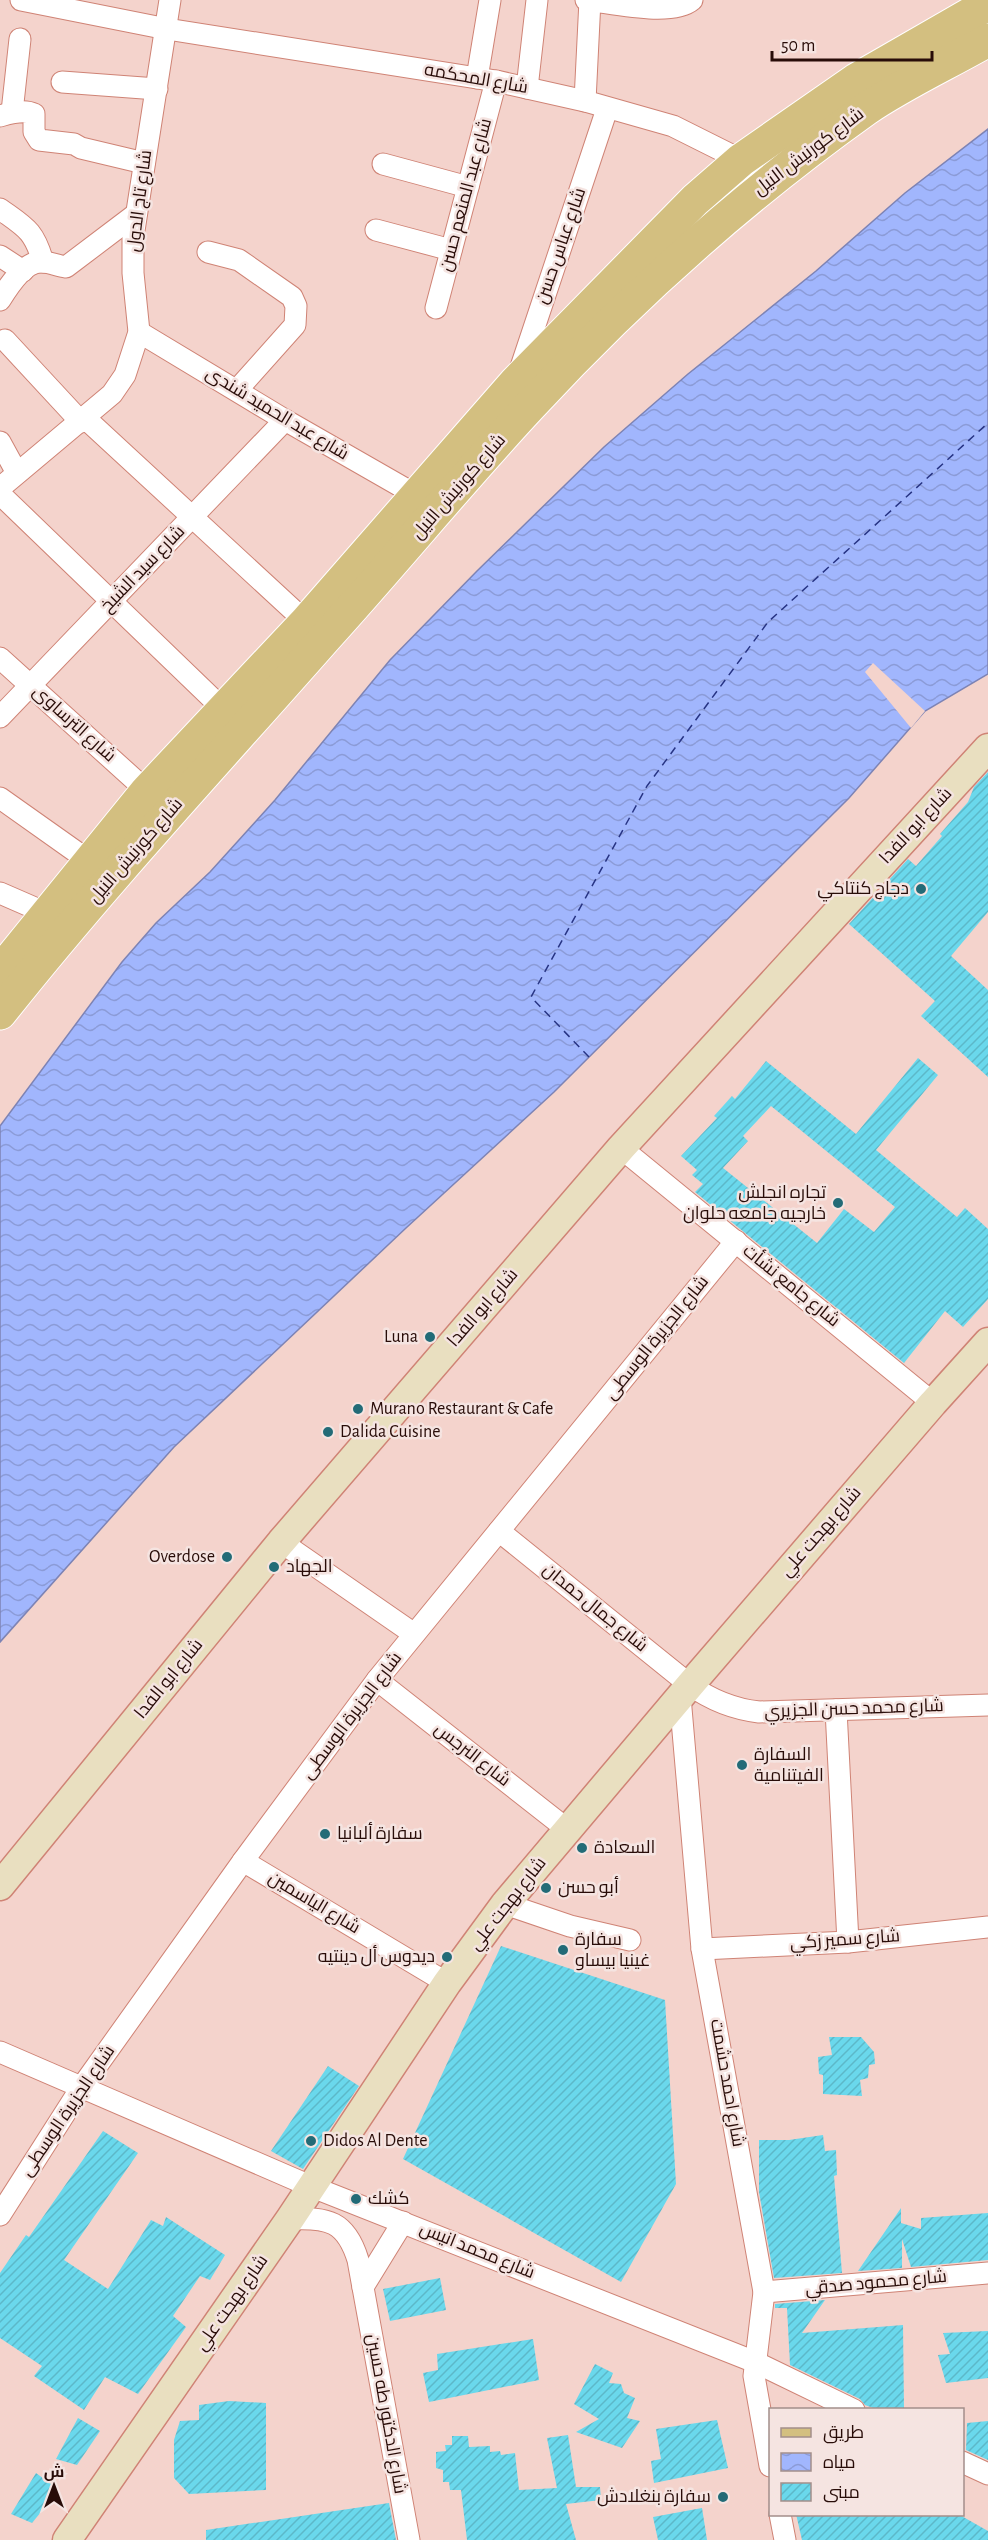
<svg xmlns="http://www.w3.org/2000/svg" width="988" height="2540" font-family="'Alegreya Sans',Cairo,sans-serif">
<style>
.water{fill:url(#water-waves);stroke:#7d83b4;stroke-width:1.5}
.pier{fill:#f4d3cc}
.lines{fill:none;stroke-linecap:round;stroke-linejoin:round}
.ferry{stroke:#273484;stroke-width:1.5;stroke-dasharray:8 6;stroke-linecap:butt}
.building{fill:url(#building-hatch);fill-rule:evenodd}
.street-casing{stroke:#cf8375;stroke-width:23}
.secondary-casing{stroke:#cf8375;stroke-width:31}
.primary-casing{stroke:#fff;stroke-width:35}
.street{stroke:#fff;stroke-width:21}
.secondary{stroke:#e9dfc0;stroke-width:28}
.primary{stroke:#d3bf80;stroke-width:33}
.poi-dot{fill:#236b77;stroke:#f5e4e1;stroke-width:2}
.labels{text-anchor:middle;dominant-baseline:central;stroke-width:5;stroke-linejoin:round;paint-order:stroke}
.street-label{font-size:18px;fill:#280c08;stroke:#f5e4e1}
.poi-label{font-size:18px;fill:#280c08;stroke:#f5e4e1;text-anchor:start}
</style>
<defs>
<pattern id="water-waves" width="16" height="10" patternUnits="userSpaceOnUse" patternTransform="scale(1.5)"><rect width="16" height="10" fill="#a1b6fd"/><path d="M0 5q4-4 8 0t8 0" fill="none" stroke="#8b9bd7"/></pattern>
<pattern id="building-hatch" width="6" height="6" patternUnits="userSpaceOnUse" patternTransform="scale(1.5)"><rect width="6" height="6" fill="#6ad8ec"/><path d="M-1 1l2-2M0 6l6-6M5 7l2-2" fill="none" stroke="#5cb8c9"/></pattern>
</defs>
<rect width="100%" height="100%" fill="#f4d3cc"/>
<path class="water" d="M988,129V674L925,711L849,798L554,1092L406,1228L174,1447L0,1642V1126L122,962L156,923L210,872L275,800L390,660L477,571L604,447L688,374L816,271L905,193Z"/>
<path class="pier" d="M873,663L925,711L911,728L865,672Z"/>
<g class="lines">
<path class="ferry" d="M589,1057L531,997L647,786L768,622L988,423"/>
</g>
<g class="building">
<path d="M988,772V912L951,956L988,990V1077L921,1016L935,1001L849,924L908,859L916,866L942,836L940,834L968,802L974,787Z"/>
<path d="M918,1058L938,1075L876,1150L957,1217L965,1208L988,1229V1299L963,1327L945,1311L904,1363L695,1192L703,1184L692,1175L697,1170L681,1156L717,1118L714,1116L732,1096L735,1099L766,1061L856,1134ZM771,1106L895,1207L874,1232L844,1209L817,1243L723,1168L748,1141L743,1136Z"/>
<path d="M501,1946L665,2000L676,2184L621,2282L403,2159Z"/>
<path d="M829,2037H861L874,2052L875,2064L869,2065L868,2078L860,2080L862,2096L823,2094V2075L819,2074L818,2057L832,2055Z"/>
<path d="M328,2066L359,2086L303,2169L271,2151Z"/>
<path d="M103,2131L138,2153L64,2260L108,2289L151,2220L163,2226L166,2217L225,2255L210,2280L200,2276L173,2316L186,2327L138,2394L105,2377L84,2410L34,2376L42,2366L0,2338V2273L26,2235L29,2237Z"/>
<path d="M823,2135L825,2151L836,2150L837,2175L834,2176L842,2273L774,2278L759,2192V2140H789Z"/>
<path d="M901,2208V2223L921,2229V2218L988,2213V2260L911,2267L902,2239V2268L858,2271Z"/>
<path d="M440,2278L446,2310L390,2321L383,2289Z"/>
<path d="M825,2300L802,2333L903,2325L904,2409H876L865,2405L860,2399L790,2365L787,2308H775V2304Z"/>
<path d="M988,2331V2378L946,2383L938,2355L950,2354L943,2333Z"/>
<path d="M533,2339L539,2380L429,2402L423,2373L438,2370L437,2354Z"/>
<path d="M595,2364L613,2373L609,2383L621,2384L624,2393L635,2398L627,2418L640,2421L622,2448L576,2432L599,2419L574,2404Z"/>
<path d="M229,2401L266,2403V2490L189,2494L174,2478V2440L180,2421L199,2420V2405Z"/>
<path d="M78,2418L100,2431L77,2465L56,2459Z"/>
<path d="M717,2420L728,2468L654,2483L651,2461L661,2459L656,2429Z"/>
<path d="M988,2421V2460L966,2450L967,2423Z"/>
<path d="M568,2435L576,2487H600L601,2500L566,2504L576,2540H467L461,2490H450L449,2482H443V2470L436,2468V2452L446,2451L445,2445H452V2436H468L469,2447L490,2446V2452L500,2451L501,2455L515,2453L519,2490L557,2488L547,2438Z"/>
<path d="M36,2473L59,2490L32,2523L11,2514Z"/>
<path d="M389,2503L396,2540H206V2530Z"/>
<path d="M702,2508L707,2540H658L653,2517Z"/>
<path d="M796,2514H958L988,2531V2540H802Z"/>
</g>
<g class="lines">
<defs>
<g id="street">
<path d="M21,0L167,29L496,81L585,101L673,126L741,160L763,186"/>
<path d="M586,0C613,3 672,17 692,0"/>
<path d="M477,78L490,0"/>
<path d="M62,82L157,89"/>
<path d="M527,88L537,0"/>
<path d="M585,101L590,0"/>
<path d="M12,112L20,39"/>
<path d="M0,116C11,113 24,109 34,114V132L39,140L74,144L81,148L144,163"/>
<path d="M383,164L468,187"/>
<path d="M0,209C25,227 34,230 43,262"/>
<path d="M376,230L451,250"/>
<path d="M208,252L239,260L292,297L296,306L295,325L237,390"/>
<path d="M0,256L23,271"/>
<path d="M0,300C8,287 24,261 42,262C50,262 58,266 66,267L136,214"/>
<path d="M436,308L496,81"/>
<path d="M139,332L285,420L416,495"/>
<path d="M5,340L81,422"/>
<path d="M519,373L607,109"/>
<path d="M85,418L306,622"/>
<path d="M0,442L17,473"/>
<path d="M0,488L112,394L125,375L139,332L133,273V237L170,0"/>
<path d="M0,494L223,709"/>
<path d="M0,658L147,791"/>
<path d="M0,717L285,420"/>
<path d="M0,798L89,861"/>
<path d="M0,893L46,913"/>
<path d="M621,1148L933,1403"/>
<path d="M499,1531L690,1685C711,1700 733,1709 759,1712L988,1705"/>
<path d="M281,1542L414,1634"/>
<path d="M377,1680L568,1830"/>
<path d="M680,1697L702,1949L764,2292L754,2376L770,2466"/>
<path d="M836,1710L848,1942"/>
<path d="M243,1861L447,1983"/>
<path d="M505,1904L570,1926L630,1940"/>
<path d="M702,1949L848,1942L988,1927"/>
<path d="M0,2052L310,2186L755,2362L854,2410"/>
<path d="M0,2215L81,2088L243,1861L377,1680L736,1241"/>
<path d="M290,2219C328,2217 346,2221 358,2260L409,2540"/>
<path d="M363,2287L403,2222"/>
<path d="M764,2292L988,2273"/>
<path d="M962,2462L988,2474"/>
<path d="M780,2514L785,2540"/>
</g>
<g id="secondary">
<path d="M0,1886L281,1542L621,1148L988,748"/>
<path d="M67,2540L290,2219L447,1983L505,1904L690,1685L933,1403L988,1342"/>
</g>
<g id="primary">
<path d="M0,972L147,791L306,622L515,383L695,200L741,160L856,80L988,4"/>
<path d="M0,1013C103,883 216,762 326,637C395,561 460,481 530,406C632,296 744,196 866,109C904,83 948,63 988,40"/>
</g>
</defs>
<use href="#street" class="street-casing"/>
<use href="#secondary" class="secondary-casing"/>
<use href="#primary" class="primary-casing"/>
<use href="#street" class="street"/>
<use href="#secondary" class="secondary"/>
<use href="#primary" class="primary"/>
</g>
<g class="poi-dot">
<circle cx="921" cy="889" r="6"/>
<circle cx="838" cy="1203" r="6"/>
<circle cx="430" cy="1337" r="6"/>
<circle cx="358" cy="1409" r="6"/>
<circle cx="328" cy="1432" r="6"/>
<circle cx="227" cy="1557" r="6"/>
<circle cx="274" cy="1567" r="6"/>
<circle cx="742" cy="1765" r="6"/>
<circle cx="325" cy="1834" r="6"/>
<circle cx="582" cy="1848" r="6"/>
<circle cx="546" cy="1888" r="6"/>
<circle cx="563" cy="1950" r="6"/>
<circle cx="447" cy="1957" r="6"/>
<circle cx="311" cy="2141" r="6"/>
<circle cx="356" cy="2199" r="6"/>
<circle cx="723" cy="2497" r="6"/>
</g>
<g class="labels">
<g class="street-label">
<text transform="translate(476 79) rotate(10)">شارع المحكمه</text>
<text transform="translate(809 152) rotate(-37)">شارع كورنيش النيل</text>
<text transform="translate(466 195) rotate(-75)">شارع عبد المنعم حسن</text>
<text transform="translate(140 201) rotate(-83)">شارع تاج الدول</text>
<text transform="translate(561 246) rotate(-71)">شارع عباس حسن</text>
<text transform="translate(277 414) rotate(31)">شارع عبد الحميد شندى</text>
<text transform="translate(459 487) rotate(-49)">شارع كورنيش النيل</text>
<text transform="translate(143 569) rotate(-46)">شارع سيد الشيخ</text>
<text transform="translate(74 724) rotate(42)">شارع الترساوى</text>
<text transform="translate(916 826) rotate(-47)">شارع ابو الفدا</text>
<text transform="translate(136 851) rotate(-49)">شارع كورنيش النيل</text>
<text transform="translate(791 1286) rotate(39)">شارع جامع نشأت</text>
<text transform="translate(483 1308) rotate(-49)">شارع ابو الفدا</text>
<text transform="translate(657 1338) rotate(-51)">شارع الجزيرة الوسطى</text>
<text transform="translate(821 1532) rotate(-49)">شارع بهجت علي</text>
<text transform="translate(595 1608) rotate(39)">شارع جمال حمدان</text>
<text transform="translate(169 1679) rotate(-51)">شارع ابو الفدا</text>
<text transform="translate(854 1709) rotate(-2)">شارع محمد حسن الجزيري</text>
<text transform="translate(352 1716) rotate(-53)">شارع الجزيرة الوسطى</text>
<text transform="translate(472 1755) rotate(38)">شارع النرجس</text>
<text transform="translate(314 1903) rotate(31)">شارع الياسمين</text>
<text transform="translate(508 1904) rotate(-52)">شارع بهجت علي</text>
<text transform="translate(845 1940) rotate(-4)">شارع سمير زكي</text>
<text transform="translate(727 2083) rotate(80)">شارع احمد حشمت</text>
<text transform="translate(68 2111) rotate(-56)">شارع الجزيرة الوسطى</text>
<text transform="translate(477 2251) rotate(22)">شارع محمد انيس</text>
<text transform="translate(876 2283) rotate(-5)">شارع محمود صدقي</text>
<text transform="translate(232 2303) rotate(-55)">شارع بهجت علي</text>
<text transform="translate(386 2414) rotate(80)">شارع الدكتور طه حسين</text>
</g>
<g class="poi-label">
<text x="909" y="889" text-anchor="end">دجاج كنتاكي</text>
<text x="826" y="1193" text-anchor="end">تجاره انجلش<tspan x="826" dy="21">خارجيه جامعه حلوان</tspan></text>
<text x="418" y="1337" text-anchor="end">Luna</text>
<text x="370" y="1409">Murano Restaurant &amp; Cafe</text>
<text x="340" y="1432">Dalida Cuisine</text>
<text x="215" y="1557" text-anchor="end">Overdose</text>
<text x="286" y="1567">الجهاد</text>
<text x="754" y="1755">السفارة<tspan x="754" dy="21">الفيتنامية</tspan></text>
<text x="337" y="1834">سفارة ألبانيا</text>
<text x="594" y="1848">السعادة</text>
<text x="558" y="1888">أبو حسن</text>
<text x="575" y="1940">سفارة<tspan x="575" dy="21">غينيا بيساو</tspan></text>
<text x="435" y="1957" text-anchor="end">ديدوس أل دينتيه</text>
<text x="323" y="2141">Didos Al Dente</text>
<text x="368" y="2199">كشك</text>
<text x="711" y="2497" text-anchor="end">سفارة بنغلادش</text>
</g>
</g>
<rect x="769" y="2408" width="195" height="108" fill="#f5e4e1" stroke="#a38e8a" stroke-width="1.5"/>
<rect x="781" y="2428" width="30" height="9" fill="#d3bf80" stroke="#a38e8a" stroke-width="1.5"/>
<text x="823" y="2438" font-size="18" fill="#280c08">طريق</text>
<rect x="781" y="2453" width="30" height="18" fill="url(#water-waves)" stroke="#a38e8a" stroke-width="1.5"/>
<text x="823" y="2468" font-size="18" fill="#280c08">مياه</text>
<rect x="781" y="2483" width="30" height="18" fill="url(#building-hatch)" stroke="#a38e8a" stroke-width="1.5"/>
<text x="823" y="2498" font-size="18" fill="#280c08">مبنى</text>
<g transform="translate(54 2486)" stroke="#f5e4e1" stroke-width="4.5" paint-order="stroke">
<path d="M0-4.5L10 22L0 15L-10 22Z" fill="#280c08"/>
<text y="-9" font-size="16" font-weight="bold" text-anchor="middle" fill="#280c08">ش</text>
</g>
<path d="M772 51v9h160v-9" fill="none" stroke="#280c08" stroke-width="3"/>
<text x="781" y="51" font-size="18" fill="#280c08" stroke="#f5e4e1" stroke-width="4.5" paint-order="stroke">50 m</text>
</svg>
